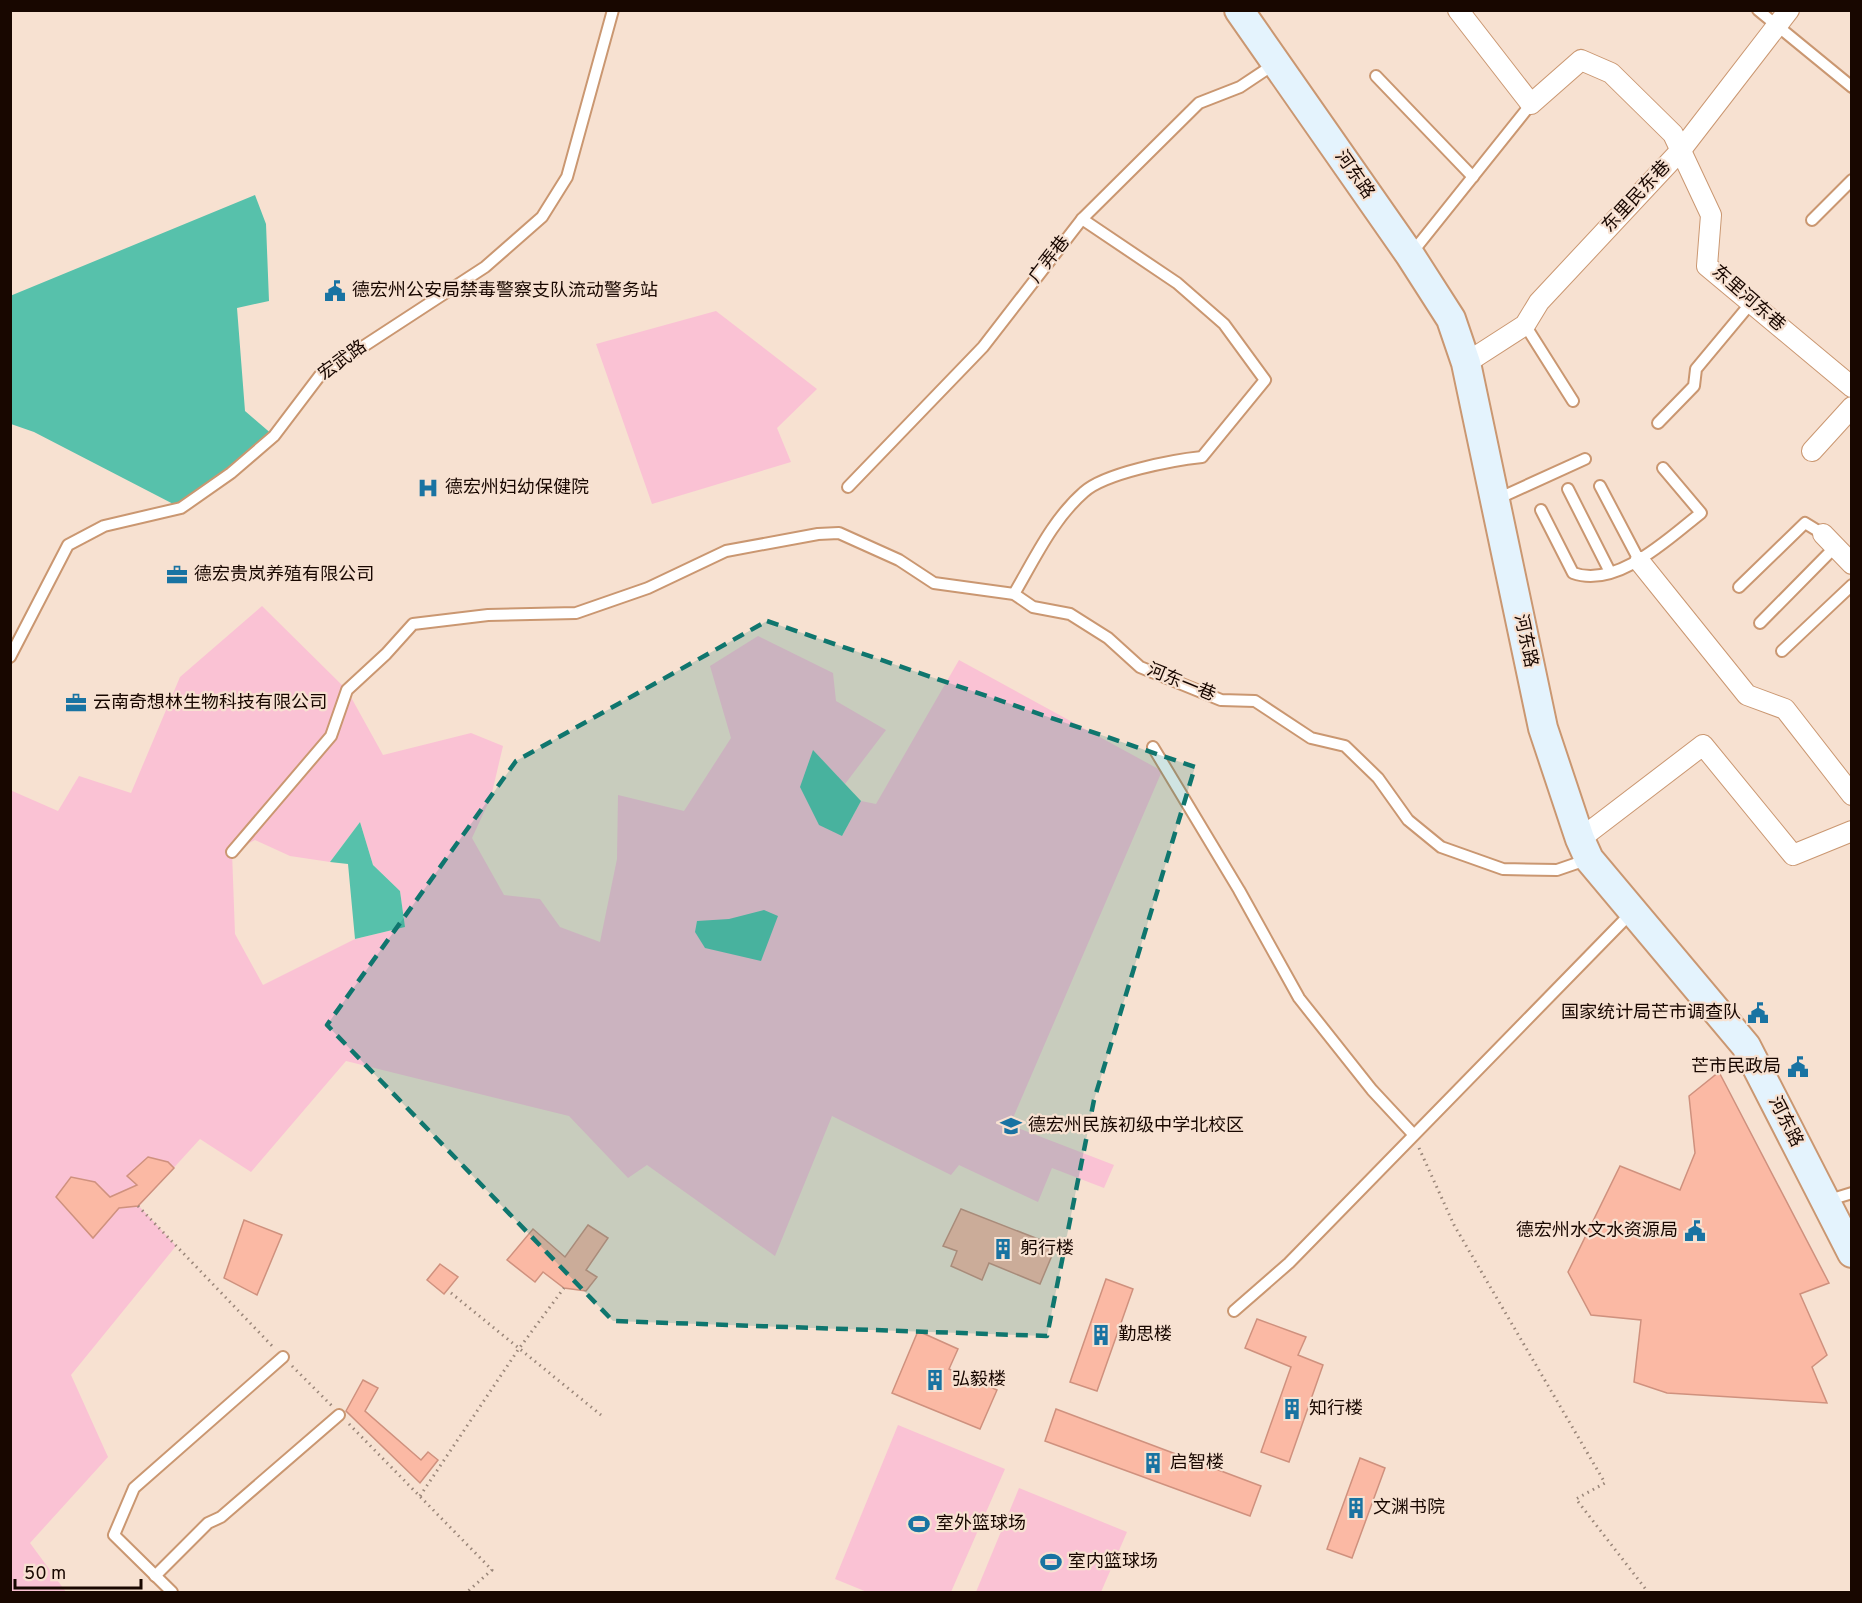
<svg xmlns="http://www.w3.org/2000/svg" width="1862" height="1603" font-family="Overpass,'Noto Sans SC',sans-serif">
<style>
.green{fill:#fac2d4;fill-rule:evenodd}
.water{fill:#57c1ab}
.building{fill:#fbb9a4;stroke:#cf917e;stroke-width:1.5}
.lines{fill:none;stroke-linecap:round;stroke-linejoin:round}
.lane-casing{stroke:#ca9771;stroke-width:14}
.street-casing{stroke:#ca9771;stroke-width:22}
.secondary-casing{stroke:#ca9771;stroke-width:32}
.path{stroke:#9a8679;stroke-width:3;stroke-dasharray:1.5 4.5;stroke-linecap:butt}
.lane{stroke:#fff;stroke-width:10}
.street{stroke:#fff;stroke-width:20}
.secondary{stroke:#e4f3fd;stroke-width:28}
.marked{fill:#0f766e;fill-opacity:0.2;stroke:#0f766e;stroke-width:4.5;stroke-dasharray:12 8;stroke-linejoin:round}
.labels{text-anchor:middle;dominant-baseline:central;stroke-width:4.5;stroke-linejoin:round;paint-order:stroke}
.street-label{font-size:18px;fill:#180700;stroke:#f7e1d1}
.poi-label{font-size:18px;fill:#180700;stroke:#f7e1d1;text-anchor:start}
</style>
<rect width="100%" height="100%" fill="#f7e1d1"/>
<g class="green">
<path d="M716,311L817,389L777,428L791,462L652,504L596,344Z"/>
<path d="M262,606L347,690L383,755L471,733L503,746L491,797L472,838L504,895L540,899L560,927L600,942L617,859L618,795L684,811L731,738L710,666L758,636L833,673L836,701L886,730L845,784L813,751L842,836L861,801L876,804L959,660L1162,771L1010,1125L1114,1165L1104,1188L1052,1168L1038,1202L959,1165L951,1175L832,1116L775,1256L647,1165L628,1178L569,1116L346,1061L251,1172L200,1139L139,1206L176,1246L71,1375L108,1457L30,1543L66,1592H11L10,790L58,811L79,776L131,793L180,677ZM360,822L373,865L400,891L405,927L355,939L263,985L235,934L232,852L255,840L290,856L330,862Z"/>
<path d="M898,1425L1005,1469L951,1592H867L835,1579Z"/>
<path d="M1019,1488L1127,1532L1101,1592H976Z"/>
</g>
<g class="water">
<path d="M255,195L266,224L269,301L237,308L245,411L274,436L181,508L34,432L11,424L10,296Z"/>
<path d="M813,750L861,801L842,836L819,825L800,787Z"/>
<path d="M360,822L373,865L400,891L405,927L355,939L348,864L330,862Z"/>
<path d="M764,910L778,916L761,961L705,948L695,932L697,921L729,919Z"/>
</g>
<g class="building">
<path d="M1719,1072L1829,1283L1800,1294L1827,1355L1812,1367L1827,1403L1667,1393L1634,1382L1641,1320L1591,1315L1568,1272L1620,1166L1680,1190L1695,1153L1689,1096Z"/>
<path d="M148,1157L168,1162L174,1168L138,1206L119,1208L93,1238L56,1197L71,1177L95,1182L110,1197L137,1185L127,1176Z"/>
<path d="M961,1209L1056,1246L1040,1284L989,1263L982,1280L951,1266L957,1251L943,1246Z"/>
<path d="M244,1220L282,1235L257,1295L224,1278Z"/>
<path d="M588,1225L608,1238L586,1270L597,1277L586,1291L564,1288L543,1272L535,1282L507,1260L533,1229L565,1257Z"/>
<path d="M440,1264L458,1277L444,1294L427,1280Z"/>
<path d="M1106,1279L1133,1289L1097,1391L1070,1382Z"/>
<path d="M1257,1319L1306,1337L1298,1355L1323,1365L1289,1462L1261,1452L1291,1367L1245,1348Z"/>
<path d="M918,1331L958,1349L949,1369L997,1390L980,1429L892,1393Z"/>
<path d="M363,1380L378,1388L365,1411L421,1460L428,1452L438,1460L420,1483L346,1411Z"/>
<path d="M1056,1409L1261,1486L1250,1516L1045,1441Z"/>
<path d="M1360,1458L1385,1468L1352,1558L1327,1549Z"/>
</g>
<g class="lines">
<defs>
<g id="lane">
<path d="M1758,10L1852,87"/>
<path d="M1376,76L1473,177"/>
<path d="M1812,220L1852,180"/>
<path d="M1411,254L1531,104"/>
<path d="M1525,325L1573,401"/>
<path d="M1658,423L1694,386L1696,369L1751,303"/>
<path d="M1600,486L1640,562"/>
<path d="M848,487L983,347L1082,219L1199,103L1240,87L1276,63"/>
<path d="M1568,489L1610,572"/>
<path d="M1495,500L1585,459"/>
<path d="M1541,510L1573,573C1617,589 1669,538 1701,513L1663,468"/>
<path d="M1739,587L1805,523L1823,534"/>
<path d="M1014,594C1035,558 1053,519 1084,492C1105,473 1173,460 1202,457L1265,380L1224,324L1177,283L1082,219"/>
<path d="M1760,623L1835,547"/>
<path d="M1782,651L1852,585"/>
<path d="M10,657L68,545L104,526L181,508L231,473L274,436L321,374L485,267L542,217L567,177L613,10"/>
<path d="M1153,747L1239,890L1299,998L1372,1090L1413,1134"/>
<path d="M232,852L331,736L347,690L386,654L413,624L488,615L576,613L648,588L726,551L818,534L839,533L899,560L934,583L1014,594L1033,607L1070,614L1108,638L1140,667L1221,700L1255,701L1311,738L1345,746L1378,778L1408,820L1441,847L1503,869L1557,870L1589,859"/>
<path d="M1826,1201L1852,1193"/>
<path d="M1234,1311L1289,1263L1633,911"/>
<path d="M155,1576L208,1523L221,1517L339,1415"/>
<path d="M172,1592L114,1535L134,1488L283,1357"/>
</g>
<g id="street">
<path d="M1458,10L1531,104L1581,60L1611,73L1673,134L1711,215L1707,266L1852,387"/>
<path d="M1466,363L1525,325L1539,302L1681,150L1789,10"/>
<path d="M1812,451L1852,407"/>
<path d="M1823,534L1852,564"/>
<path d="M1640,562L1747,695L1785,709L1852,795"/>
<path d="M1580,839L1703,745L1793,855L1852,831"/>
</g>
<path id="secondary" d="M1239,10L1410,255L1451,319L1466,363L1543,728L1580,839L1589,859L1746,1046L1852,1253"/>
</defs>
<use href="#lane" class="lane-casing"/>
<use href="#street" class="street-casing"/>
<use href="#secondary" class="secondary-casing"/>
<g class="path">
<path d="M1419,1148L1454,1225L1605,1483L1576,1499L1648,1592"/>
<path d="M138,1206L275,1349"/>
<path d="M451,1293L601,1415"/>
<path d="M292,1366L332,1406"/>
<path d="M349,1424L492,1570L467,1592"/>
<path d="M420,1496L518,1350L564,1288"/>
</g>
<use href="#lane" class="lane"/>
<use href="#street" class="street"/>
<use href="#secondary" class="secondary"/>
</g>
<path class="marked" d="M767,621L1195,767L1094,1100L1047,1336L613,1321L327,1025L516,761Z"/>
<defs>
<symbol id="civic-bare" viewBox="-9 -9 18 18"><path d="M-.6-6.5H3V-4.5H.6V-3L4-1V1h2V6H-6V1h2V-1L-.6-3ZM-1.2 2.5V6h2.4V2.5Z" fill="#1973a2" stroke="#f7e1d1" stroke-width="2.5" paint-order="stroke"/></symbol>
<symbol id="hospital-bare" viewBox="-9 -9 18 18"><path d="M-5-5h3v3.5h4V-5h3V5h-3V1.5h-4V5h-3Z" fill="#1973a2" stroke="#f7e1d1" stroke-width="2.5" paint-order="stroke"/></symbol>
<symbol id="office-bare" viewBox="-9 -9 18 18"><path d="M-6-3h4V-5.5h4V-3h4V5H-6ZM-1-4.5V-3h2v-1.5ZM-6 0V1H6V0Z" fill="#1973a2" stroke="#f7e1d1" stroke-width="2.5" paint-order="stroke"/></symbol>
<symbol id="school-bare" viewBox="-9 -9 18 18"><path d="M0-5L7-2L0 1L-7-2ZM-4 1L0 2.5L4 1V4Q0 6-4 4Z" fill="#1973a2" stroke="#f7e1d1" stroke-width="2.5" paint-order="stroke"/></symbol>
<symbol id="building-bare" viewBox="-9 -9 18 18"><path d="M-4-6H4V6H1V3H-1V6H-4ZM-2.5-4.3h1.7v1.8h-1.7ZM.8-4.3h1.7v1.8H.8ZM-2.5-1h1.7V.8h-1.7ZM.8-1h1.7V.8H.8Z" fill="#1973a2" stroke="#f7e1d1" stroke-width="2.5" paint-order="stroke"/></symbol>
<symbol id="stadium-bare" viewBox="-9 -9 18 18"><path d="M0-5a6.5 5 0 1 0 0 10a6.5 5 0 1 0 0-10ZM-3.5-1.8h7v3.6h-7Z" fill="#1973a2" stroke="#f7e1d1" stroke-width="2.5" paint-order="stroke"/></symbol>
</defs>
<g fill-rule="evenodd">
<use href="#civic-bare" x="320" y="276" width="30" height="30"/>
<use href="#hospital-bare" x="413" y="473" width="30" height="30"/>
<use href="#office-bare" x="162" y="560" width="30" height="30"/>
<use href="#office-bare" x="61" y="688" width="30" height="30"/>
<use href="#civic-bare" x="1743" y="998" width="30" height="30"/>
<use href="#civic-bare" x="1783" y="1052" width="30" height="30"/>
<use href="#school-bare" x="996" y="1111" width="30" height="30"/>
<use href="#civic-bare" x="1680" y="1216" width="30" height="30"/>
<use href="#building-bare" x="988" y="1234" width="30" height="30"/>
<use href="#building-bare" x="1086" y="1320" width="30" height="30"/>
<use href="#building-bare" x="920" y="1365" width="30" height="30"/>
<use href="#building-bare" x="1277" y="1394" width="30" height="30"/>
<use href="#building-bare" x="1138" y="1448" width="30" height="30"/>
<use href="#building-bare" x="1341" y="1493" width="30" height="30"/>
<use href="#stadium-bare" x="904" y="1509" width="30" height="30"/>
<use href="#stadium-bare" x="1036" y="1547" width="30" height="30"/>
</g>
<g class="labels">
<g class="street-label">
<text transform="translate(1354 175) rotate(55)">河东路</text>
<text transform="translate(1637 197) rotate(-47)">东里民东巷</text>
<text transform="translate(1050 260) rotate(-52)">广弄巷</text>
<text transform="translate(1748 299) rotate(41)">东里河东巷</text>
<text transform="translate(343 361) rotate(-36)">宏武路</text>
<text transform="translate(1525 641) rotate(78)">河东路</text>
<text transform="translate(1181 683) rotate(22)">河东一巷</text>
<text transform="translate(1785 1122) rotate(63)">河东路</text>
</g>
<g class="poi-label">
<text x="352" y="291">德宏州公安局禁毒警察支队流动警务站</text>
<text x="445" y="488">德宏州妇幼保健院</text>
<text x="194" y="575">德宏贵岚养殖有限公司</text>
<text x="93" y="703">云南奇想林生物科技有限公司</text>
<text x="1741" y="1013" text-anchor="end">国家统计局芒市调查队</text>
<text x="1781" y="1067" text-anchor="end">芒市民政局</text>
<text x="1028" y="1126">德宏州民族初级中学北校区</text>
<text x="1678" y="1231" text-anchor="end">德宏州水文水资源局</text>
<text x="1020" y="1249">躬行楼</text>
<text x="1118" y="1335">勤思楼</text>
<text x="952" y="1380">弘毅楼</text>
<text x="1309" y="1409">知行楼</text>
<text x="1170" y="1463">启智楼</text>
<text x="1373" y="1508">文渊书院</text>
<text x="936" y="1524">室外篮球场</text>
<text x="1068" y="1562">室内篮球场</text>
</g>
</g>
<rect width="1862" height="1603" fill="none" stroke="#180700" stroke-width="24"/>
<path d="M15 1579v9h126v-9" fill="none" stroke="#180700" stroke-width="3"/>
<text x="24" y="1579" font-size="18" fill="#180700" stroke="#f7e1d1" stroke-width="4.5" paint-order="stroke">50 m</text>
</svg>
